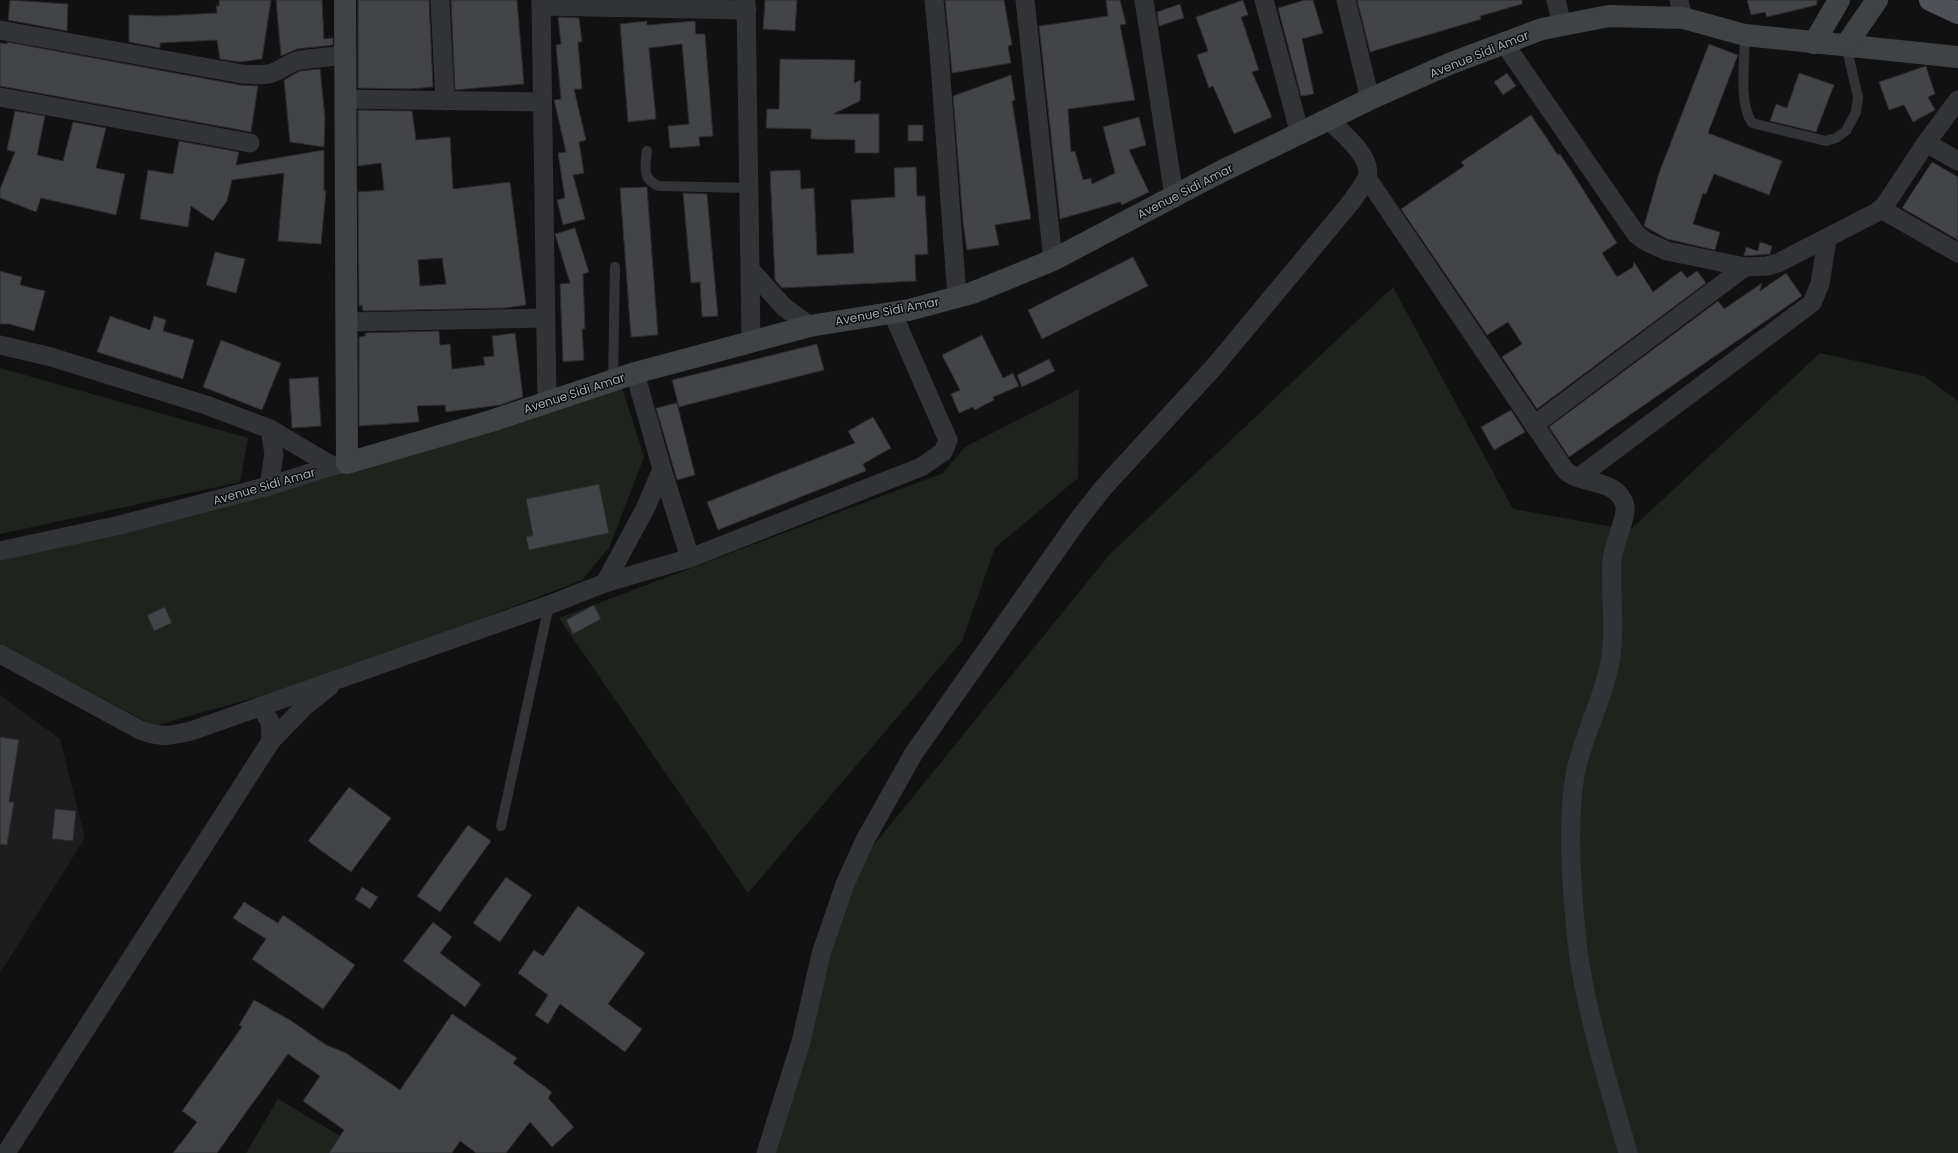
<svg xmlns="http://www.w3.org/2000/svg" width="1958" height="1153" font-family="Poppins,sans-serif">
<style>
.built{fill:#1d1d1e}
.green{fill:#1e241d}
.building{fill:#424447;stroke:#2b2b2d;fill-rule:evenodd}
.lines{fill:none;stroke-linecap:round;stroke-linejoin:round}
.lane{stroke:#323336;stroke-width:10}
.street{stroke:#323336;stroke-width:19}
.secondary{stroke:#404346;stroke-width:22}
.primary{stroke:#4e5155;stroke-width:22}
.labels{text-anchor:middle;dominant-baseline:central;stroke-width:3;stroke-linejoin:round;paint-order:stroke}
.street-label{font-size:12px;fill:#a3aab1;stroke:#0c0c0d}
</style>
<rect width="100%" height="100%" fill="#111112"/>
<path class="built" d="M0,695L60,739L85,838L0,973Z"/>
<g class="green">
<path d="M1393,287L1513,509L1630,530L1820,353L1924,376L1958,401V1153H768L843,883L1110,554Z"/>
<path d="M0,368L248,438L240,482L0,534Z"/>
<path d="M621,384L644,457L609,548L582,580L338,674L154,726L0,644V557L261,496L431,448Z"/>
<path d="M1079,389L1078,478L995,548L962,641L748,893L559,618L943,473L965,447Z"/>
<path d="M278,1099L342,1137L332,1153H246Z"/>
</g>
<g class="building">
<path d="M10,0L68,4L67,31L8,20Z"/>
<path d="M219,0H271L262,59L240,62L220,59L217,40L160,43V48L129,42V15L160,16L217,13L216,6H219Z"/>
<path d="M276,0H322L324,39L333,38V45L297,49L281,56Z"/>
<path d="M358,0H429L433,87L410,89L358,88Z"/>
<path d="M451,0H517L524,84L455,90Z"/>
<path d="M765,0H797L795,31L763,29Z"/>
<path d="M945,0H1004L1012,45L1008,46L1011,63L952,73Z"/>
<path d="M1106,0H1120L1126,24L1120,25L1135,100L1068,109L1071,152L1075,151L1083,180L1091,178L1092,184L1115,173L1103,127L1139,117L1146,145L1129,150L1149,192L1122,205L1120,202L1060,219L1039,26L1108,16Z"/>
<path d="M1243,0L1248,15L1241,17L1259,70L1252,72L1272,117L1234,134L1213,86L1209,88L1197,55L1208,51L1196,17Z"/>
<path d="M1305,0H1313L1323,33L1302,39L1314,94L1301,96L1278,8Z"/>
<path d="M1357,0H1522V4L1480,16L1481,19L1465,24L1370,52Z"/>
<path d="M1747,0H1817V5L1767,17L1765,12L1751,15Z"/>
<path d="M1180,4L1184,18L1159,26L1157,12Z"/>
<path d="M558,17L579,18L582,42H578L582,89H574L586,140L579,142L584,173L573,175L585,219L563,225L557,200L565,198L558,153L566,152L554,100L561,99L556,45L561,44Z"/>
<path d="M647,21V25L695,21L696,34H705L713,136L699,137L700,146L670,148L668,126L689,124L682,44L649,48L656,119L628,122L620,24Z"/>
<path d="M7,42L240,85L258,86L251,132L0,86V43L7,44Z"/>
<path d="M1709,44L1738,55L1708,133L1782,161L1769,195L1714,174L1706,194L1703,193L1693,224L1720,232L1715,250L1667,239L1644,226L1659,173Z"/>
<path d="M780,59L855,60L854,83L861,80L860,101L833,114H879V153H855V140L811,139V129L766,128L767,109H779Z"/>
<path d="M1926,66L1935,94L1928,97L1935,110L1913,122L1904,105L1889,110L1879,82Z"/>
<path d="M320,69L325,117L324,147L290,142L284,80L300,71Z"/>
<path d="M1507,73L1516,86L1503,95L1494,82Z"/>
<path d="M1799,73L1834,85L1816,132L1770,121L1776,104L1787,108Z"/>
<path d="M1011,75L1015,100L1012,101L1031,219L995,225L999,245L967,250L963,223L953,96Z"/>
<path d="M358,110L412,111L416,140L450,137L453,189L510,182L526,305L505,308L363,311L362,305L359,306L358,192L384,190L381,163L358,166ZM442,258L446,284L420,286L418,260Z"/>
<path d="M15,111L45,116L37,155L63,161L73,122L106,128L96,168L125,174L116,215L41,198L36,212L0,198V189L15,152L7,150Z"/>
<path d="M1531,115L1558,155L1560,154L1572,172L1617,243L1602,253L1617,277L1633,267L1634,262L1653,292L1681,271L1687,278L1697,271L1706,283L1537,409L1502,357L1522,344L1508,322L1487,335L1401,209L1464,166L1461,162Z"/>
<rect x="908" y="125" width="15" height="16"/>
<path d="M179,141L239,152L236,165L324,150V191H326L321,244L278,241L284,173L232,180L227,201L213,221L191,206L188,227L140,219L148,170L173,174Z"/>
<path d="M1932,162L1958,177V240L1902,208Z"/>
<path d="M916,167L917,196H925L928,254L915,255L916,281L782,288L775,280L770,171L800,170L801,189L814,188L817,255L854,253L851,200L895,197L894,168Z"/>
<path d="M647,187L658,335L631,337L620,188Z"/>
<path d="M683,193L707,194L718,316L702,317L700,282L691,283Z"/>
<path d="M575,228L589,272L583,274L585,329H582L584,360L563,362L560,284L570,283L555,234Z"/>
<path d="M1760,242L1772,246L1770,254L1744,256L1746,247L1758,251Z"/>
<path d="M215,252L245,259L236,293L206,285Z"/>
<path d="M1133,257L1148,286L1042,339L1028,310Z"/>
<path d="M0,271L22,277L20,285L45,291L34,331L9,324H0Z"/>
<path d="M1786,273L1802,296L1569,457L1549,427L1718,301L1724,309L1762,283L1760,291Z"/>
<path d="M110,316L150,330L154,316L166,320L163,331L194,340L183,379L97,352Z"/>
<path d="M439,331L440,345L450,344L452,369L485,365L483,357L494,356L492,336L515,333L523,397L500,405L446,412L445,405L417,406L419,422L359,426V337L365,336V333Z"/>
<path d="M982,335L1003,378L1013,373L1019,386L993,397L994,400L975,410L973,407L959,413L951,394L960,390L942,355Z"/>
<path d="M221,340L281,363L262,410L203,387Z"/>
<path d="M817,344L824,370L679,407L672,380Z"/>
<path d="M1049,359L1055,371L1022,387L1017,375Z"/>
<path d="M318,377L321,426L292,428L289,379Z"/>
<path d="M677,403L695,475L677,480L656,408Z"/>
<path d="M1511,410L1525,432L1494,450L1481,427Z"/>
<path d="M873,417L891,448L863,464L866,471L718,530L707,502L855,443L848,431Z"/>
<path d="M599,484L609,533L529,550L526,537L533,535L526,499Z"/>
<path d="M594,605L601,619L573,634L566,620Z"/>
<path d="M165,607L172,623L154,631L147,615Z"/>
<path d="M0,737L19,740L9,802H14L7,845L0,844Z"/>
<path d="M349,787L391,818L351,872L308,841Z"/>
<path d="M55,809L76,811L73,841L52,839Z"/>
<path d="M468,825L491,841L440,912L417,896Z"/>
<path d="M506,877L532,895L500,942L473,923Z"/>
<path d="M362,887L378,897L370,909L355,899Z"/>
<path d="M244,902L278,923L283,915L355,965L323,1009L252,959L266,939L233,918Z"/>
<path d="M578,906L645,953L608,1004L642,1029L625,1052L560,1004L548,1024L535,1015L548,995L518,973L534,950L543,956Z"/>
<path d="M433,922L452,937L440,953L481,984L465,1007L403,961Z"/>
<path d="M254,1000L290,1020L326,1045L346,1053L400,1090L452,1014L517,1058L513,1063L552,1092L548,1098L574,1127L552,1147L530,1122L506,1153H476L460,1141L452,1153H329L344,1130L303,1101L320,1076L288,1054L217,1153H173L197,1122L182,1111L242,1027L239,1025Z"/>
</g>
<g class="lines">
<g class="lane">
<path d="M1745,35C1745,60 1738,102 1752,123L1826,141L1836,138L1846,131L1856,112L1858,97L1846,45"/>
<path d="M647,151C645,166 642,180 659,186L749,188"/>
<path d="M613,381L615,267"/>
<path d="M501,826L549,605"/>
</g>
<g class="street">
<path d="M440,0L445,101"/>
<path d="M541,0L547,402"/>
<path d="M746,0L751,341"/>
<path d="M934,0L939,51L957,297"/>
<path d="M1025,0L1053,260"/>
<path d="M1144,0L1174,196"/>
<path d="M1264,0L1300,134"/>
<path d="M1346,0L1370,99"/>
<path d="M1556,0L1562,25"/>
<path d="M1679,0L1683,18"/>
<path d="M541,6L747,10"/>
<path d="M0,30L242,74C253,74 266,77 277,71C285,67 291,62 300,60L345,55"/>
<path d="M1504,43L1636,234L1645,241L1667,251L1745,267L1767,266L1778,263L1877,212L1885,205L1926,143L1958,100"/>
<path d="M0,97L250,143"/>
<path d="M345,99L542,102"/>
<path d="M1926,143L1958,161"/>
<path d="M1367,178L1565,470C1580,486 1618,477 1625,506C1627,516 1614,545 1612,559C1610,594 1616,628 1610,662C1603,701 1582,737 1575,775C1569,810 1570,847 1572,882C1574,912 1576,941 1581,970C1592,1032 1611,1093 1628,1153"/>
<path d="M1881,209L1958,253"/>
<path d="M750,269L784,307L810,326"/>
<path d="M346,322L546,318"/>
<path d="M0,345L51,357L206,405L270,429L332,466"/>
<path d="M635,373L662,469L690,558"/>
<path d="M1534,425L1745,267"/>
<path d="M1579,477L1812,303L1820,284L1827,239"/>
<path d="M269,486L274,454L270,429"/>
<path d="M0,551L120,525L269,486L332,466L347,463"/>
<path d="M605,583L646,507L662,469"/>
<path d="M0,654L140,730C162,738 169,736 191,731L549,605L605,583L690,558L921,467L943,452L948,440L892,312"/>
<path d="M261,706L270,722L271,741"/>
<path d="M6,1153L271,741L305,706L330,686"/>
<path d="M766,1153L801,1042L821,954L845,884L865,840L914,753L1078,520L1104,487L1214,367L1352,201C1356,194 1364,185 1367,177C1373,157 1342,133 1329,120"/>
</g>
<g class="secondary">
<path d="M345,0L347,463L491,421L635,373L810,326L909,310L972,293L1053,260L1218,173L1370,99L1449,64L1542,29L1609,16L1683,18L1745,35L1958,57"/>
<path d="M1814,43L1839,0"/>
<path d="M1846,45L1877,0"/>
</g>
<path class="primary" d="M1930,0L1958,13"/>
</g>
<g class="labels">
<g class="street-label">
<text transform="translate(1479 54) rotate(-22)">Avenue Sidi Amar</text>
<text transform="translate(1185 191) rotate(-27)">Avenue Sidi Amar</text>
<text transform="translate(887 311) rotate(-11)">Avenue Sidi Amar</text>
<text transform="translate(574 393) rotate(-18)">Avenue Sidi Amar</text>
<text transform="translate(264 486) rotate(-16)">Avenue Sidi Amar</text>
</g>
</g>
</svg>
